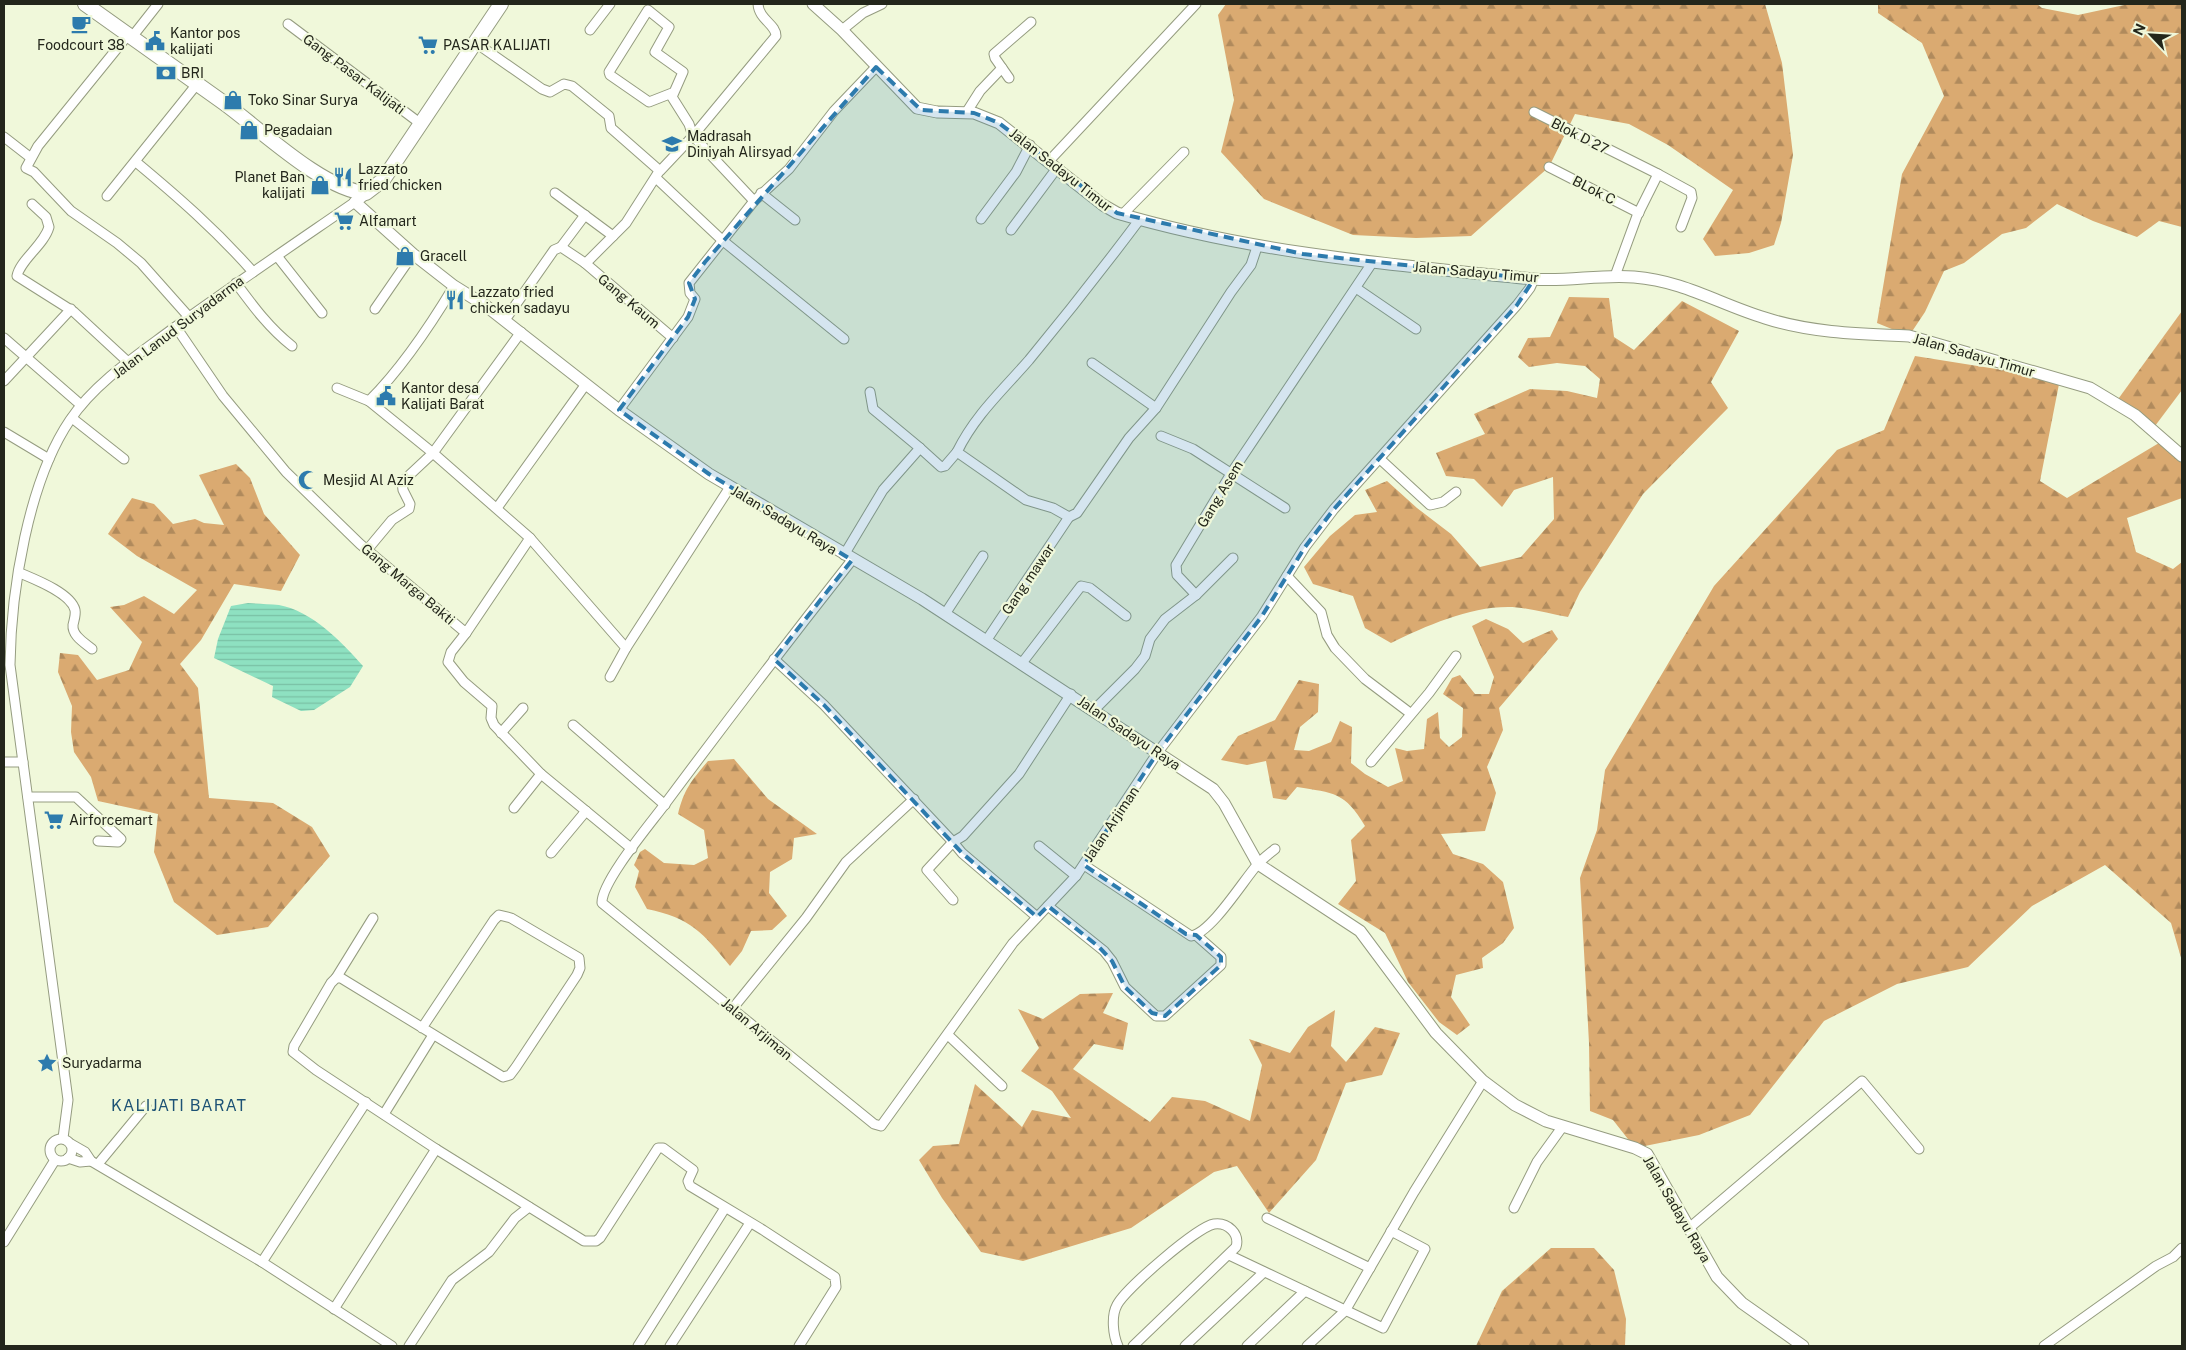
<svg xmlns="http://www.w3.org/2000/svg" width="2186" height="1350" font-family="'Public Sans',sans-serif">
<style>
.forest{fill:url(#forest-firs)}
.water{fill:url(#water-rules)}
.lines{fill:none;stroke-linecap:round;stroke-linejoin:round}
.minor-casing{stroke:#959c80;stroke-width:11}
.tertiary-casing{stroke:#959c80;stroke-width:13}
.primary-casing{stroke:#959c80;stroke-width:16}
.minor{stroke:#fff;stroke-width:9}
.tertiary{stroke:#fff;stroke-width:11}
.primary{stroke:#fff;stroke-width:14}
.marked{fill:#2d7bad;fill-opacity:0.2;stroke:#2d7bad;stroke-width:4;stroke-dasharray:10 6;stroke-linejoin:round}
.labels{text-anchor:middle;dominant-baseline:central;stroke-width:4.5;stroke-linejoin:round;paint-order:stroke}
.poi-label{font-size:14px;fill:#23261b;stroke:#f0f8da;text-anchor:start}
.street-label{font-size:14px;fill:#23261b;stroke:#f0f8da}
.quarter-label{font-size:16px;letter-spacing:1px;fill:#1d5275;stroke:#f0f8da}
</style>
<defs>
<pattern id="forest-firs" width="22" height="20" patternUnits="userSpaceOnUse" patternTransform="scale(1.25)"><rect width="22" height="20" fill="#daaa71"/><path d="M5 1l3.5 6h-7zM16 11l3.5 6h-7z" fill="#b08a5c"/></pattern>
<pattern id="water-rules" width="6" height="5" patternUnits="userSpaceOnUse" patternTransform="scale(1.25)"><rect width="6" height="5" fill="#8ee1c1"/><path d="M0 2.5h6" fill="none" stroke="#7ac1a5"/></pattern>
</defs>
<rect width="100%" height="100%" fill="#f0f8da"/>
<g class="forest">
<path d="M1226,4H1765L1782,63L1793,155L1781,223L1774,245L1749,253L1715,256L1703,239L1733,190L1668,145L1629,124L1575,114L1549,167L1471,236L1416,238L1353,235L1264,199L1221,152L1234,100L1218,15Z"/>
<path d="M1878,4H2037L2042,8L2078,15L2129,4H2182V227L2159,221L2137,237L2093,221L2057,204L2026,228L2002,234L1964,263L1944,271L1925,312L1909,336L1877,323L1902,174L1944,96L1922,43L1878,13Z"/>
<path d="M1569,297L1609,298L1614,337L1634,350L1682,301L1739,331L1711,382L1728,408L1643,494L1580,592L1568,617C1549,614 1527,607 1508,607C1468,607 1426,626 1391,643L1365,628L1353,596L1313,584L1304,567L1330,536L1355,515L1377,512L1365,490L1387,481L1417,508L1451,534L1480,567L1521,557L1554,519L1553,477L1514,490L1502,507L1474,479L1446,476L1436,453L1485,434L1474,414L1530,389L1567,391L1597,398L1600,379L1585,366L1557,363L1529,367L1518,357L1528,338L1550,337Z"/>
<path d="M2182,311V390L2152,430L2116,402Z"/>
<path d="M1915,356L2060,379L2040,481L2067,498L2164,440L2182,456V498L2127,518L2136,552L2173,569L2182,562V961L2171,923L2105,865L2032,906L1968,967L1897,984L1824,1021L1750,1115L1699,1135L1635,1148L1613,1120L1590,1111L1589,1043L1580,878L1597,830L1605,770L1714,586L1837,450L1884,430Z"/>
<path d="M236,464L250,478L264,514L300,555L281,591L234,584L201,640L180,664L198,688L209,798L273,803L312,827L330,856L268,927L217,935L174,902L154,852L158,814L98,801L91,777L74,752L71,732L72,706L58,672L60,653L78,655L97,680L129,670L142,642L110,607L124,605L144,596L174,614L197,590L137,556L108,534L132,498L154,504L173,524L195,519L204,523L224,525L199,475Z"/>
<path d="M1486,619L1508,629L1523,643L1552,630L1558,639L1499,708L1503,730L1487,767L1496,793L1485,831L1441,834L1453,854L1483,864L1503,882L1514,928L1503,943L1482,958L1483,968L1456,975L1451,997L1470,1025L1457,1035L1439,1022L1408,982L1385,933L1338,904L1356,881L1351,840L1365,826C1345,792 1334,793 1297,787L1286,800L1273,798L1266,761L1247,765L1221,760L1238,736L1275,720L1299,680L1319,684L1318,712L1300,727L1294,750L1309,751L1331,742L1340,721L1352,727L1351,763L1365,774L1388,787L1403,781L1395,748L1407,751L1424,749L1427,719L1438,712L1440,738L1449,747L1462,737L1463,708L1443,694L1452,678L1460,675L1475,694H1489L1494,677L1472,626Z"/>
<path d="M734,759L768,799L817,834L794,838L792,859L770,872L769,893L787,916L772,930L751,931L742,951L730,966C703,933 691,918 647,909L635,887L639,871L634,865L640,852L645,849L664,863L694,865L708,858L704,830L678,814C684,789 692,780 708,761Z"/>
<path d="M1113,993L1103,1013L1128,1023L1123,1050L1094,1044L1073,1069L1150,1122L1172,1097L1205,1101L1250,1121L1262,1065L1249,1039L1290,1053L1308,1027L1335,1010L1331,1046L1346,1062L1375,1027L1400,1033L1382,1075L1346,1083L1316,1160L1269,1213L1237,1166L1214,1172L1131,1228L1023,1261L981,1252L942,1198L919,1160L933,1146L959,1144L975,1084L1022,1127L1032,1110L1071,1118L1052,1091L1021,1071L1039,1048L1018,1009L1043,1019L1080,994Z"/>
<path d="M1551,1248H1594L1614,1270L1626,1319L1625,1346H1476L1502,1291Z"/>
</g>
<path class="water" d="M248,603C258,604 269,604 279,605C312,611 342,642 363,666L350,687L314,710L301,711L272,697L273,686L214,658L218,639L231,606Z"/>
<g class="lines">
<defs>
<g id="minor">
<path d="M288,24L421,124"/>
<path d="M590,30L610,4"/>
<path d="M842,30L863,13L882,4"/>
<path d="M128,35L38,146L26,168L34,172L71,211L117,243L141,263L189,317"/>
<path d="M132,37L158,4"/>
<path d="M476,43L542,89L550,92L564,84L572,86L609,116L611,128L660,171L693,136L754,201"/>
<path d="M1009,78L995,58L994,54L1031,22"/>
<path d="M672,93L649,102L610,75L609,72L648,10L669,27L655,52L683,72L672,97L689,124L693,136"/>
<path d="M1534,112L1658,174"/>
<path d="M966,113L980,91L1002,68"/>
<path d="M693,136L776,36C776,24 759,20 758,4"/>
<path d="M4,137L31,158"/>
<path d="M1049,161L1196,4"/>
<path d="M136,162C178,197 216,230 253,272"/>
<path d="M1549,167L1639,213"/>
<path d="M656,178L722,240L844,339"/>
<path d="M555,193L613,236"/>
<path d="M761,193L795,220"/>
<path d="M107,196L197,84"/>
<path d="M32,204L46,217L49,227C44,245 20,260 17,276L74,312L128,362"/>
<path d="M1122,215L1184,152"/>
<path d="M981,219L1016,172L1030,145"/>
<path d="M1140,219C1104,267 1067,314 1029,360C1003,390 975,415 957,452L1026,500L1053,508L1069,517L1077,513L1129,438L1156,408L1231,292L1251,265L1257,247"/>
<path d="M1011,230L1057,168"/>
<path d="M561,247L585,215"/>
<path d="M277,256L322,313"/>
<path d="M585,263L673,338"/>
<path d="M1615,276L1637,216L1658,174L1691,192L1692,198L1681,227"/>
<path d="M236,283C253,306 269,328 292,346"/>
<path d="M1356,288L1416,329"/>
<path d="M375,309L413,254"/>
<path d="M505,320L554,250L561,247L585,263L588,261L626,223L658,173"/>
<path d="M176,327L223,396L286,472L360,544L466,633L530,538L433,453L521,332"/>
<path d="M4,338L81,405"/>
<path d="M1092,363L1156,408"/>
<path d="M4,381L71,309"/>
<path d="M337,388L369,401"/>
<path d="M870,392L873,409L920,448"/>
<path d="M619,410L688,317L695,299L690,293L689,283L754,201L789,169L834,111L876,67"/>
<path d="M72,418L124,459"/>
<path d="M4,432L49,459"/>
<path d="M1161,436L1193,449L1285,508"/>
<path d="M1380,459L1430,505L1443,502L1456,492"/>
<path d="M497,508L586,384"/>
<path d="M530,538L626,648L610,677"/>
<path d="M367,550L392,520L409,509L410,504L403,490L402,482L433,453L369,401C403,367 430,326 454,286"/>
<path d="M844,555L883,490L920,448L941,467L945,466L957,452"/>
<path d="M852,560C788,641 726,722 665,804C651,823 601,882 602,903L874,1124L881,1126L1013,943L1076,876L1158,752L1262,616L1305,547L1334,509L1517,305L1530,288L1534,279"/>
<path d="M20,573C34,579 71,593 75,610C76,615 74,620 73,625C72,636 85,643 92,649"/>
<path d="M1287,576L1321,612L1327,635L1335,648L1365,679L1410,713"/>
<path d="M1196,595L1233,558"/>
<path d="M945,614L983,556"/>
<path d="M466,633L451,652L448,662L464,682L492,706L491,718L494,725L541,774L632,849"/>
<path d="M986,641L1069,517"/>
<path d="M626,648L730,487"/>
<path d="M774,659L824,705L953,842L963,836L1019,774L1071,694"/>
<path d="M1022,663L1081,586L1090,588L1126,616"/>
<path d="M1094,710L1135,669L1145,656L1150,639L1165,619L1196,595L1177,575L1176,565L1232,472L1372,263"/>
<path d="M573,725L665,805"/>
<path d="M501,733L523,708"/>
<path d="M4,762H23"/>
<path d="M1371,762L1429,693L1456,656"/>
<path d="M28,797H76L121,839L118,842L98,841"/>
<path d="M514,808L541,774"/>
<path d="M1039,846L1076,876"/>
<path d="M551,853L586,811"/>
<path d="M1084,865L1191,936C1211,933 1243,881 1257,865C1262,859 1269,854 1275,849"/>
<path d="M953,900L927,870L953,842L962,853L1037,917"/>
<path d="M1048,906L1104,951L1112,961L1125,987L1156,1016H1165L1221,965V957L1196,935"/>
<path d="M336,978L373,918"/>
<path d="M733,1008L806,918L846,862L914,799"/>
<path d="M422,1028L494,920L499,915L511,918L579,958L580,968L577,975L516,1067L510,1075L503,1077L341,978H336L331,983L294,1046L293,1052L316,1070L436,1149L584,1241H596L600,1238L658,1148H663L693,1170L688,1181L690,1186L763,1230L835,1277L836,1287L799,1346"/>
<path d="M948,1035L1002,1086"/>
<path d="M384,1114L433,1035"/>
<path d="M63,1138L68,1100L10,665C11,591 28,482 70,420C95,383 136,356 171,330C232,286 294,244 355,202"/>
<circle cx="61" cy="1150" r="11"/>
<path d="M71,1144L85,1152L91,1161L262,1262L392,1346"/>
<path d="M68,1158L80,1162L91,1161"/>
<path d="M98,1164L146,1106"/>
<path d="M1514,1208L1537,1162L1563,1126"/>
<path d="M1267,1218L1370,1268"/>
<path d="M1688,1229L1862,1081L1919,1149"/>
<path d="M4,1242L55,1160"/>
<path d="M1229,1255L1383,1328L1425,1249L1391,1231"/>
<path d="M262,1262L366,1102"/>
<path d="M334,1309L436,1149"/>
<path d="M409,1346L452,1280L489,1252L515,1218L529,1207"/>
<path d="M638,1346L725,1208"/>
<path d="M670,1346L750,1223"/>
<path d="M1118,1346C1113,1335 1111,1316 1117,1305C1125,1289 1197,1227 1214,1224C1228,1222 1240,1234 1236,1247L1133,1346"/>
<path d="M1185,1346L1264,1272"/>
<path d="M1247,1346L1305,1291"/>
<path d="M1307,1346L1345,1311L1414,1192L1483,1081"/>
<path d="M2044,1346L2156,1266L2173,1257L2182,1248"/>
</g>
<g id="tertiary">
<path d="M813,4L842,30L917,108L937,112L974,113L999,123L1103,205L1117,213C1253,253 1393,265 1533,279C1566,282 1601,274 1634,277C1684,281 1719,304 1765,318C1811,333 1861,334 1909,336L2090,388L2135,415L2182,456"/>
<path d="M366,193L355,202L413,254L454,286L486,306L619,410L709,474L922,599L1213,789L1224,803L1258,864L1360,931L1436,1033L1483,1081L1515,1105L1546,1121L1635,1148L1647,1154L1717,1277L1742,1303L1803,1346"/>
</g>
<path id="primary" d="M85,4C131,37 178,70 224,103C260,129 323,190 366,193L383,180L501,4"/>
</defs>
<use href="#minor" class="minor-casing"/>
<use href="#tertiary" class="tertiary-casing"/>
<use href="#primary" class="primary-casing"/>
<use href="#minor" class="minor"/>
<use href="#tertiary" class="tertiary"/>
<use href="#primary" class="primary"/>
</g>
<path class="marked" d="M876,67L921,110L974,113L999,123L1117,213L1303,254L1534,279L1517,305L1334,509L1305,547L1262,616L1158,752L1084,865L1186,934L1196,935L1221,957V965L1165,1016L1152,1013L1125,987L1112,961L1099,947L1048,906L1037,917L962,853L824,705L774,659L852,560L709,474L619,410L688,317L695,299L689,283L705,262Z"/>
<defs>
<symbol id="cafe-bare" viewBox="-9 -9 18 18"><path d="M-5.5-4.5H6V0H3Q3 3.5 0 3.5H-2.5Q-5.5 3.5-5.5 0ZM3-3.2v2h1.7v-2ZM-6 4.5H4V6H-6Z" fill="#2d7bad" stroke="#f0f8da" stroke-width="2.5" paint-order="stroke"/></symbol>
<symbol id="civic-bare" viewBox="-9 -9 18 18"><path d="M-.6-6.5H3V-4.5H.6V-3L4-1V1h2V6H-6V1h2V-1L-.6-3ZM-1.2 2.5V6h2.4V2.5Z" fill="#2d7bad" stroke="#f0f8da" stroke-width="2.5" paint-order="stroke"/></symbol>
<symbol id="supermarket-bare" viewBox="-9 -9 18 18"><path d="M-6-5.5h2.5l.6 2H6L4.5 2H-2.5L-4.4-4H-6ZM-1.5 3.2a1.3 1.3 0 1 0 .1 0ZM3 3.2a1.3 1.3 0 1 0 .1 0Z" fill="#2d7bad" stroke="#f0f8da" stroke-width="2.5" paint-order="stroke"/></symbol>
<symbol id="bank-bare" viewBox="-9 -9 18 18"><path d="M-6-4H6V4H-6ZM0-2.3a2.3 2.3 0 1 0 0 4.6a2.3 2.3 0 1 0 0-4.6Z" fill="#2d7bad" stroke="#f0f8da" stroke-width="2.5" paint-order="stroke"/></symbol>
<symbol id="shop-bare" viewBox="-9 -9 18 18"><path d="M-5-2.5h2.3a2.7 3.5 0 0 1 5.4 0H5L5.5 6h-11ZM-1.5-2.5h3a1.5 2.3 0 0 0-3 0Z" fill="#2d7bad" stroke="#f0f8da" stroke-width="2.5" paint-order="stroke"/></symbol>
<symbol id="school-bare" viewBox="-9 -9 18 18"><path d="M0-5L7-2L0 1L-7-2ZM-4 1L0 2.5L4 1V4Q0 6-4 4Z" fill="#2d7bad" stroke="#f0f8da" stroke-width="2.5" paint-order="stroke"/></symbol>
<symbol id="restaurant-bare" viewBox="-9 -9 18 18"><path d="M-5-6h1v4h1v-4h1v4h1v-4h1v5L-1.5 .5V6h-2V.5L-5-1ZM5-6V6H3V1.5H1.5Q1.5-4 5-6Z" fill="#2d7bad" stroke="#f0f8da" stroke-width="2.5" paint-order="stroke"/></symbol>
<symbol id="mosque-bare" viewBox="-9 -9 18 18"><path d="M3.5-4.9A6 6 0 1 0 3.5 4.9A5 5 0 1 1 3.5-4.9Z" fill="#2d7bad" stroke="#f0f8da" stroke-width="2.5" paint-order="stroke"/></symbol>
<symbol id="sight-bare" viewBox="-9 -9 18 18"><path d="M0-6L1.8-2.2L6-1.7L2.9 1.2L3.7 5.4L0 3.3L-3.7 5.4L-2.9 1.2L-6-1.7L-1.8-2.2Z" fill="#2d7bad" stroke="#f0f8da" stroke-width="2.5" paint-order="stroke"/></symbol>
</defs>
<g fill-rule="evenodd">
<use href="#cafe-bare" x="67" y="10" width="28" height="28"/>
<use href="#civic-bare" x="141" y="27" width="28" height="28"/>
<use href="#supermarket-bare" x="414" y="31" width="28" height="28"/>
<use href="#bank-bare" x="152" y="59" width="28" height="28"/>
<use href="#shop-bare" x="219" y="86" width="28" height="28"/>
<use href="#shop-bare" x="235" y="116" width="28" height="28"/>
<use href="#school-bare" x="658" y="130" width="28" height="28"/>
<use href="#restaurant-bare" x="329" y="163" width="28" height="28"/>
<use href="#shop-bare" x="306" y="171" width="28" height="28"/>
<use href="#supermarket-bare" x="330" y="207" width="28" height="28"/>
<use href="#shop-bare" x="391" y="242" width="28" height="28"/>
<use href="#restaurant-bare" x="441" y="286" width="28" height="28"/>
<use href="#civic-bare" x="372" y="382" width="28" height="28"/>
<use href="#mosque-bare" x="294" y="466" width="28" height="28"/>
<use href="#supermarket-bare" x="40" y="806" width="28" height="28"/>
<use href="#sight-bare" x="33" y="1049" width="28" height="28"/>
</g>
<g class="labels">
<g class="poi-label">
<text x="170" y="33">Kantor pos<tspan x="170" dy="16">kalijati</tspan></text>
<text x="81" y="45" text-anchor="middle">Foodcourt 38</text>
<text x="443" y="45">PASAR KALIJATI</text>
<text x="181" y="73">BRI</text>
<text x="248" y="100">Toko Sinar Surya</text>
<text x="264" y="130">Pegadaian</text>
<text x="687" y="136">Madrasah<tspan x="687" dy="16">Diniyah Alirsyad</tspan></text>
<text x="358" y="169">Lazzato<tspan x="358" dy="16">fried chicken</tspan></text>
<text x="305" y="177" text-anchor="end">Planet Ban<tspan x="305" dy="16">kalijati</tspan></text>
<text x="359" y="221">Alfamart</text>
<text x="420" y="256">Gracell</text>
<text x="470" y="292">Lazzato fried<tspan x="470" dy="16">chicken sadayu</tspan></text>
<text x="401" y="388">Kantor desa<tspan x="401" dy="16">Kalijati Barat</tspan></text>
<text x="323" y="480">Mesjid Al Aziz</text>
<text x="69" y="820">Airforcemart</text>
<text x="62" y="1063">Suryadarma</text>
</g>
<g class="street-label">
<text transform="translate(354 74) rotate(37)">Gang Pasar Kalijati</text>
<text transform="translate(1580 136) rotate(27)">Blok D 27</text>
<text transform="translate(1061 170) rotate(38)">Jalan Sadayu Timur</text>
<text transform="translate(1594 190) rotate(27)">BLok C</text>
<text transform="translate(1476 272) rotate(5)">Jalan Sadayu Timur</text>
<text transform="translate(629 301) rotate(40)">Gang Kaum</text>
<text transform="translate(178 327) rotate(-37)">Jalan Lanud Suryadarma</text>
<text transform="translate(1974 355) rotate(16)">Jalan Sadayu Timur</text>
<text transform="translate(1220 494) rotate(-59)">Gang Asem</text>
<text transform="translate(784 520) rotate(31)">Jalan Sadayu Raya</text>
<text transform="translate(1028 579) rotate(-56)">Gang mawar</text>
<text transform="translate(408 584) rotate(40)">Gang Marga Bakti</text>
<text transform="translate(1129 733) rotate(34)">Jalan Sadayu Raya</text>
<text transform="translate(1111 824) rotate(-56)">Jalan Arjiman</text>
<text transform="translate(757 1029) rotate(40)">Jalan Arjiman</text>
<text transform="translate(1677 1209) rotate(60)">Jalan Sadayu Raya</text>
</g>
<g class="quarter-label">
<text x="179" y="1105">KALIJATI BARAT</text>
</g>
</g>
<rect width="2186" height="1350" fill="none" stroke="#23261b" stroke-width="10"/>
<g transform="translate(2151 35) rotate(295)" stroke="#f0f8da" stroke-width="4" paint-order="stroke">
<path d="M0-4L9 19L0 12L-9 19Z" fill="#23261b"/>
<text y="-8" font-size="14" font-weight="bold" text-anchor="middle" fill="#23261b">N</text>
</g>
</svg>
